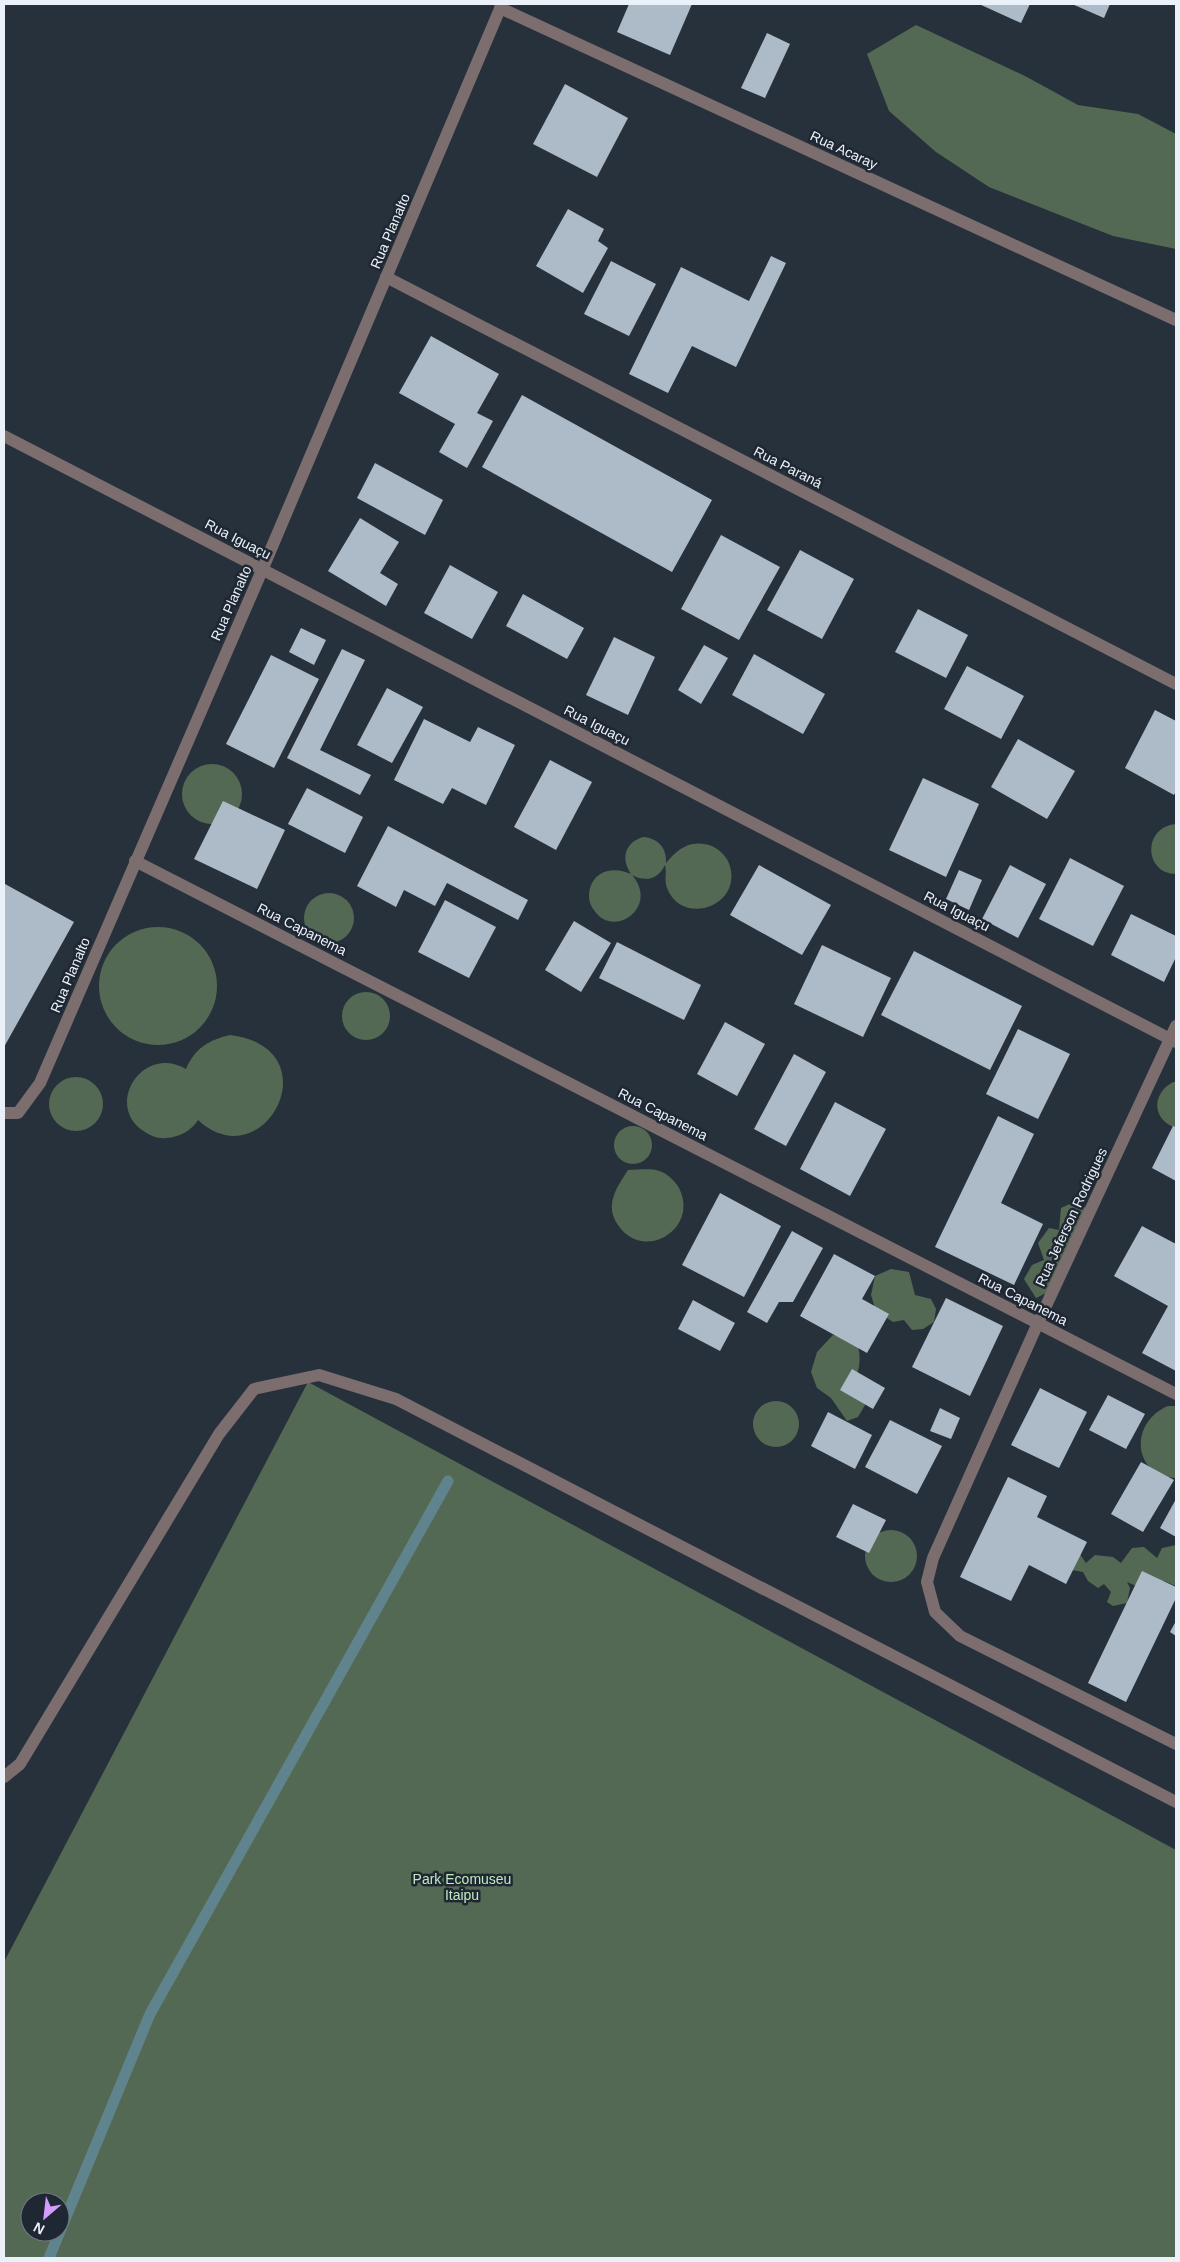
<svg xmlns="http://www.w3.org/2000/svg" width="1180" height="2262" font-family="Arial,sans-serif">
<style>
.forest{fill:#546953;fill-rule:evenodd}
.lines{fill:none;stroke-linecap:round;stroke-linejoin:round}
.stream{stroke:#60848e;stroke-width:11}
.building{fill:#adbac8}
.street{stroke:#7c6d6e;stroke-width:12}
.labels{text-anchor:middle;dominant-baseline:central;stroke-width:5;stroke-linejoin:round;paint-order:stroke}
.street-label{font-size:14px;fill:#ebf1f9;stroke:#1e2732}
.park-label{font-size:14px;fill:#bfeabe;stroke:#1e2732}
</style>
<rect width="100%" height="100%" fill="#27313c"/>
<g class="forest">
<path d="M916,25L1025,76L1078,105L1138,114L1176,134V249L1113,236L989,187L936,152L889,111L867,54Z"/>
<circle cx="212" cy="794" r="30"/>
<path d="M1176,824V874C1144,874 1142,827 1176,824Z"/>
<path d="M643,837C658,838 667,848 666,863C676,851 687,841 704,844C714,845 723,852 728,861C747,904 683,929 667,888C664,880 667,873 665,865C658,880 645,882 632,875C660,907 613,940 594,910C589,904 588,896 590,888C596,869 615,867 631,874C621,859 624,843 643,837Z"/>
<circle cx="329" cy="918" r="25"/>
<circle cx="158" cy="986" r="59"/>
<circle cx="366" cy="1016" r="24"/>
<path d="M230,1035C334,1048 264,1181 198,1120C191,1131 180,1137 166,1138C159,1139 151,1136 145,1132C103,1107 142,1043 186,1069C195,1048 209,1040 230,1035Z"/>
<circle cx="76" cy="1104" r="27"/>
<path d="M1173,1082H1176V1128C1152,1120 1151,1094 1173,1082Z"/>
<circle cx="633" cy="1145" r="19"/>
<path d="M628,1170C638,1170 650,1168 659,1171C667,1173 675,1181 679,1188C700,1229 643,1263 618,1225C604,1205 617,1187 628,1170Z"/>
<path d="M1074,1202L1088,1209L1048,1292L1036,1298L1024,1279L1032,1265L1044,1260L1038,1243L1049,1228L1059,1230L1061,1208Z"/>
<path d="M891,1269L909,1272L915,1295L931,1299L936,1309L934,1322L923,1329L912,1330L904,1320L893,1322L876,1311L871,1295L875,1276Z"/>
<path d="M833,1335L856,1339C861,1354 861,1365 855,1380L865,1405L858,1417L847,1421L831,1398L817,1388L811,1372L817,1352Z"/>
<path d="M308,1382L1176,1850V2258H4V1962ZM30,2202H60V2232H30Z"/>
<circle cx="776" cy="1424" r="23"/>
<path d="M1168,1406H1176V1478C1132,1476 1129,1422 1168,1406Z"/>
<circle cx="891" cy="1556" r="26"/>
<path d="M1176,1545V1586L1164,1581L1141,1588L1127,1582L1130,1588L1127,1603L1113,1606L1107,1602L1111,1592L1104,1584L1098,1588L1088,1581L1083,1572L1066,1569L1077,1550L1086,1563L1095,1555L1113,1557L1121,1563L1132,1548L1144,1547L1157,1558L1162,1548Z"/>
</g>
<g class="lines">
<path class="stream" d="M49,2258L150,2014L448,1481"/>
</g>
<g class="building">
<path d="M629,4H692L670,55L617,32Z"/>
<path d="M979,4H1030L1021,23Z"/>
<path d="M1072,4H1110L1104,18Z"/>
<path d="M767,33L790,44L765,98L741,88Z"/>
<path d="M565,84L628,118L597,177L533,144Z"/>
<path d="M568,209L604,229L598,241L608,248L583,293L536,266Z"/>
<path d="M771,256L786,263L736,367L692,346L668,393L629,374L681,267L749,301Z"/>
<path d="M611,261L656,284L629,336L584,314Z"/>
<path d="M431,336L499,374L477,413L493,421L467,468L439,452L455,424L399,393Z"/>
<path d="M522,395L712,500L672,572L482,467Z"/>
<path d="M375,463L443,500L425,535L357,498Z"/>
<path d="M360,518L399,542L380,573L398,584L386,606L328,571Z"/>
<path d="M721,535L780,567L739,640L681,609Z"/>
<path d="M800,550L854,579L822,639L767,610Z"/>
<path d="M450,565L498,592L472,639L424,613Z"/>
<path d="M523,594L584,628L567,659L506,626Z"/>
<path d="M918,609L968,635L946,678L895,652Z"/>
<path d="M301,628L326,640L314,665L289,652Z"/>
<path d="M614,637L655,657L628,715L586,695Z"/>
<path d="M704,645L728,658L701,704L678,690Z"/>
<path d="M342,649L365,660L320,750L371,775L360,795L287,758Z"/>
<path d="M754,654L825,694L803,734L732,695Z"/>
<path d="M271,655L319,679L274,768L226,744Z"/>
<path d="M967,666L1024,696L1001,739L944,709Z"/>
<path d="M387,688L423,707L392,763L357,745Z"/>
<path d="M1155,710L1176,721V791L1174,795L1125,768Z"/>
<path d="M424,719L470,742L478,727L515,745L486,805L452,788L443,804L394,780Z"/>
<path d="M1018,739L1075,771L1047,819L991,787Z"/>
<path d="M550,760L592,782L556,850L514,827Z"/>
<path d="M923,778L979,804L946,877L889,850Z"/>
<path d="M307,788L363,817L345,853L288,824Z"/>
<path d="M223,801L285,830L257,889L194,859Z"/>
<path d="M388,826L528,900L518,920L447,883L435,906L404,890L396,907L357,886Z"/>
<path d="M1070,858L1124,886L1093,946L1039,919Z"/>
<path d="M759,865L831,905L802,955L730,915Z"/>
<path d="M1010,865L1046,884L1018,938L982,919Z"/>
<path d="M959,870L982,880L969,910L946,899Z"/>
<path d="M5,884L74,922L4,1047V887Z"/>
<path d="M445,900L496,927L469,978L418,952Z"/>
<path d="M1131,914L1176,936V957L1164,982L1111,955Z"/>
<path d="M574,921L611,943L581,992L545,970Z"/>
<path d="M617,942L701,985L684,1020L599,978Z"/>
<path d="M822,945L891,978L863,1037L794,1004Z"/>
<path d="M914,951L1022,1006L990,1070L881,1015Z"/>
<path d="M725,1022L765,1044L737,1096L697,1074Z"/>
<path d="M1018,1029L1070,1054L1038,1119L986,1094Z"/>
<path d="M794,1054L826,1072L786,1146L754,1129Z"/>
<path d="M835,1102L886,1129L850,1196L800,1169Z"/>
<path d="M998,1116L1034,1134L1001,1203L1043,1224L1014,1285L935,1247Z"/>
<path d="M1173,1126L1176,1127V1181L1152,1168Z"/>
<path d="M720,1193L781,1226L744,1297L682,1265Z"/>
<path d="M1142,1226L1176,1244V1371L1142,1353L1168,1306L1114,1276Z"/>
<path d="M792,1231L823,1248L793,1302H779L767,1323L747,1312Z"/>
<path d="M834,1254L875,1276L862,1299L889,1314L867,1353L800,1316Z"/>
<path d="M946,1298L1003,1326L970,1396L912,1367Z"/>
<path d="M693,1300L735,1323L720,1351L678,1329Z"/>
<path d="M852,1369L885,1388L873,1409L840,1390Z"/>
<path d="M1040,1388L1087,1412L1059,1468L1011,1445Z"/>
<path d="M1108,1395L1145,1414L1126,1449L1089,1430Z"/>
<path d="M940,1408L960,1418L951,1439L930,1431Z"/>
<path d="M828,1412L872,1435L855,1469L811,1446Z"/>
<path d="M890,1420L942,1446L917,1494L865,1467Z"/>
<path d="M1141,1462L1174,1480L1143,1532L1111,1514Z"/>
<path d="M1008,1477L1047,1496L1037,1517L1087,1542L1066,1584L1029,1565L1011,1601L960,1577Z"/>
<path d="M1176,1499V1537L1160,1528Z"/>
<path d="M853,1504L886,1520L869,1553L836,1537Z"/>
<path d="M1142,1571L1176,1587V1598L1126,1702L1088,1683Z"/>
<path d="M1176,1621V1636L1170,1632Z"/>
</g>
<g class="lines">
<g class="street">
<path d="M500,8L1176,320"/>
<path d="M386,277L1176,684"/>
<path d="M4,436L1176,1042"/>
<path d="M135,861L1176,1394"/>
<path d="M1176,1026L1038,1323L933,1558L927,1582L935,1612L960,1636L1176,1744"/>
<path d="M4,1113H18L40,1083L263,568L502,4"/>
<path d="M4,1777L20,1764L219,1434L254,1389L319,1375L396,1399L1176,1802"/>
</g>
</g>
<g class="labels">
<g class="street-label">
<text transform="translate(844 150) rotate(25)">Rua Acaray</text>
<text transform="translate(390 231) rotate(-67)">Rua Planalto</text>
<text transform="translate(788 467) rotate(27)">Rua Paraná</text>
<text transform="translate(238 539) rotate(27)">Rua Iguaçu</text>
<text transform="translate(231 603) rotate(-66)">Rua Planalto</text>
<text transform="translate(597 725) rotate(27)">Rua Iguaçu</text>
<text transform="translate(957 911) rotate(27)">Rua Iguaçu</text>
<text transform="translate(302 929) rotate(27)">Rua Capanema</text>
<text transform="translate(70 975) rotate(-67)">Rua Planalto</text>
<text transform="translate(663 1114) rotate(27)">Rua Capanema</text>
<text transform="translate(1071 1217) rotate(-65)">Rua Jeferson Rodrigues</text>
<text transform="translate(1023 1299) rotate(27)">Rua Capanema</text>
</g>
<g class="park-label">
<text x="462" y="1879">Park Ecomuseu<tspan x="462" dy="16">Itaipu</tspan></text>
</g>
</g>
<rect width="1180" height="2262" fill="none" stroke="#ebf1f9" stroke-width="10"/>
<g transform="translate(45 2217) rotate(208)"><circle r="24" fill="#1e2732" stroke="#707882"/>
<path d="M0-4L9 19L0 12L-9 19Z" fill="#d49cfc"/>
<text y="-8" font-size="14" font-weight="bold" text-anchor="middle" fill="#ebf1f9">N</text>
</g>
</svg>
